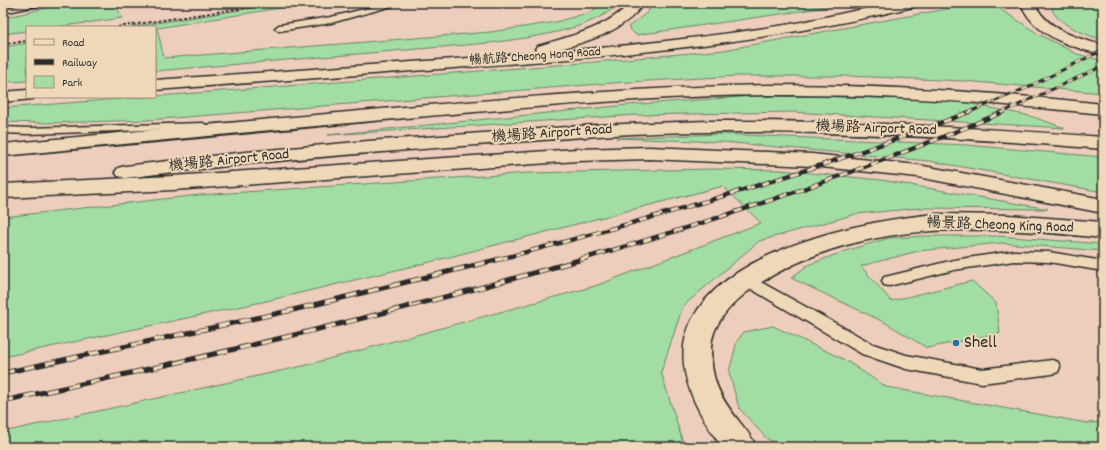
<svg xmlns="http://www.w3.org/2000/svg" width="1106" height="450" font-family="Dekko,'LXGW WenKai TC',sans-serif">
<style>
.green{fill:#a2dea4;stroke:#668468}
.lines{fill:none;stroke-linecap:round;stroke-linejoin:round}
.lane-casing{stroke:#2b2b2b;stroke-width:3}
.secondary-casing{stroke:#2b2b2b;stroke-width:3}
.primary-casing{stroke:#2b2b2b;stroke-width:3}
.path{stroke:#2b2b2b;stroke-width:2;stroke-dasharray:3 2;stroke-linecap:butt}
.lane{fill:#eed8b7;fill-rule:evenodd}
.secondary{fill:#eed8b7;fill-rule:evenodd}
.primary{fill:#eed8b7;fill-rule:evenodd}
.rail-far2-casing{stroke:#2b2b2b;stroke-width:3}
.rail-far1-casing{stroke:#2b2b2b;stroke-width:4.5}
.rail-casing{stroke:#2b2b2b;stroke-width:5}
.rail-far2{stroke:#eed8b7;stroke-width:2;stroke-dasharray:6;stroke-linecap:butt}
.rail-far1{stroke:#eed8b7;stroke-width:3;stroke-dasharray:8;stroke-linecap:butt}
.rail{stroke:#eed8b7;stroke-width:3.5;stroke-dasharray:11;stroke-linecap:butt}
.poi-dot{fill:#1f6fb2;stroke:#eed8b7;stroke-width:1.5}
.labels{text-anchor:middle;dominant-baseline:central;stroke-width:4;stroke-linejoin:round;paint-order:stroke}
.far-street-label{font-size:13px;fill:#2b2b2b;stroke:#eed8b7}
.street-label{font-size:15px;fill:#2b2b2b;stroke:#eed8b7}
.near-poi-label{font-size:18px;fill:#2b2b2b;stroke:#eed8b7;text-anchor:start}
</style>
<rect width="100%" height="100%" fill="#edcdbb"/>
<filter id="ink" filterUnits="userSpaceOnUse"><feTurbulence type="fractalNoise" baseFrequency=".025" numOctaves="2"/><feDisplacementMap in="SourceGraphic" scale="8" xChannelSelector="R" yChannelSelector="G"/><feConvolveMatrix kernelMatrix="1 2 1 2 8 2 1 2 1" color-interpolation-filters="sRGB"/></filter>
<g filter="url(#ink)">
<g class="green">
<path d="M68,3H115L122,18L56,27H27V31L3,34V18Z"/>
<path d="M285,3H311L157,28L164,58L491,32L556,22L591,12L603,3H619C593,31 526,38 489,43L155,71V27H131Z"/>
<path d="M652,3H781L828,7L636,35L628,27L648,12Z"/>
<path d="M979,3H991L1040,35L1077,54L1103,61V93L964,81L849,76H738L612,83L148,120L46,123L3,122V108L583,63L724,50Z"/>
<path d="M1057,3H1103V40C1090,36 1051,23 1052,6Z"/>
<path d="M27,43V81L3,82V47Z"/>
<path d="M755,96L868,97L952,100L1030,116L1065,128L792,112L636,115L328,135L627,105Z"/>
<path d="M721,134L966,145L1103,157V192L929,161L723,142L616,138Z"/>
<path d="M712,169L780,170L881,180L1048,209L920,208L856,214L759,241L683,306L661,372L684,446L3,447V432L303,366L595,286L761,223L723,186L430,262L262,302L3,357V217L199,195L529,173Z"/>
<path d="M923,236H997L1103,244V251L1001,243L918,251L861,266L891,301L972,281L996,303L1000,333L927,348L886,323L791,278L808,265L845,251L889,238Z"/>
<path d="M773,326L845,360L886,387L1087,423L1103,422V447H787L767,439L739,408L729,372L737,341L744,332Z"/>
</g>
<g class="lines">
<defs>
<g id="lane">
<path d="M30,3H46L42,5L3,13V9Z"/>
<path d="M389,3H403L331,23L279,31L275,28L279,25L331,17Z"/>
<path d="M203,123L208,126L207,128L28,134L3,133V127L28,128Z"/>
<path d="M1014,251L1049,252L1103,261V271L1049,262L1014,261L954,270L889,286L884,285L882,281L884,277L889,276L954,260Z"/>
<path d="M746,274L873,344L906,355L982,369L1052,360L1058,362L1060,367L1058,372L1052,374L982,383L906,369L862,354L741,283L739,279L741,275Z"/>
</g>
<g id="secondary">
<path d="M630,3H644C623,34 583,42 550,52C628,46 707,37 785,25C828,18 875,3 919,3L917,6C769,43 618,56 467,67C363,75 259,82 155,90V80L539,53L535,49L538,46C570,36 606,29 630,3Z"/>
<path d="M1024,3H1038L1036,6C1048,30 1079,39 1103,45V55C1072,47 1036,37 1022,6Z"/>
<path d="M27,90V97H34L33,99L3,102V92Z"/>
<path d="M937,214L1008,215L1103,222V238C986,226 861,217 757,285C736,299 712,321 711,348C711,379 719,396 738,420C745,429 752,436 756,447H722C699,415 674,373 687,332C713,251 863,220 937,214Z"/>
</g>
<g id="primary">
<path d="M771,85C882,85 992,92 1103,104V114C993,103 882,94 771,95C653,96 535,107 417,117C279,129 141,142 3,156V144C137,131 270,119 404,107C526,97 648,87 771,85Z"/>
<path d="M707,121C839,120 971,127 1103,137V149C972,138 841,131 709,132C627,132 545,140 463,146C350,154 237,163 125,178L118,176L115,172L118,168L125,166L246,152L368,141L596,125Z"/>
<path d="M650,147L812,154L918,165L1103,199V213L918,177L812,166L650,159L577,161L173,190L3,198V184L173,176L577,149Z"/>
</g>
</defs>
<use href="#lane" class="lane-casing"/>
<use href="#secondary" class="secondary-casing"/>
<use href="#primary" class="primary-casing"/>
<g class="path">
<path d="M118,27L277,3"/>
<path d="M3,44L27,41"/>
</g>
<use href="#lane" class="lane"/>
<use href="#secondary" class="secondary"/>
<use href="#primary" class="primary"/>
<defs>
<g id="rail-far2">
<path d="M967,113L1024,89L1103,50"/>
<path d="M1001,113L1103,66"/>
</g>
<g id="rail-far1">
<path d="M500,259C659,217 817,171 969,112"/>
<path d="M582,259C725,218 867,170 1003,112"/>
</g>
<g id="rail">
<path d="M3,373L293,310L504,258"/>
<path d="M3,401C199,359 393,314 586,258"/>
</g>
</defs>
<use href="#rail-far2" class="rail-far2-casing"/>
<use href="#rail-far1" class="rail-far1-casing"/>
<use href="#rail" class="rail-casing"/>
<use href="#rail-far2" class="rail-far2"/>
<use href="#rail-far1" class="rail-far1"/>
<use href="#rail" class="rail"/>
</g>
</g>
<circle class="poi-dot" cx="956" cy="343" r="4"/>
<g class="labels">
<g class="far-street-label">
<text transform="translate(535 57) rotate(-4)">暢航路 Cheong Hong Road</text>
</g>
<g class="street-label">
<text transform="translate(876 129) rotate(2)">機場路 Airport Road</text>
<text transform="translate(552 134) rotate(-4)">機場路 Airport Road</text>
<text transform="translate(229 161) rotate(-6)">機場路 Airport Road</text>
<text transform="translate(1000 226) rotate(2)">暢景路 Cheong King Road</text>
</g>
<g class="near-poi-label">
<text x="964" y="343">Shell</text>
</g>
</g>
<rect width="1106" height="450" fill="none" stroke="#eed8b7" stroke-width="16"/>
<rect x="8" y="8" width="1090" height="434" fill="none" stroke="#2b2b2b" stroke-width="1.5" filter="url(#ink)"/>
<rect x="26" y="26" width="130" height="72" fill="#eed8b7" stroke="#a0937f"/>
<rect x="34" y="39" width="20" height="6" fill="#eed8b7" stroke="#a0937f"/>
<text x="62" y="46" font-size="12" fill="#2b2b2b">Road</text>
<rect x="34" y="59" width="20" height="6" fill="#2b2b2b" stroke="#a0937f"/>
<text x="62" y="66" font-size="12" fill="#2b2b2b">Railway</text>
<rect x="34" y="76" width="20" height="12" fill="#a2dea4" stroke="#a0937f"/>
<text x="62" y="86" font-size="12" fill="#2b2b2b">Park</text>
</svg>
